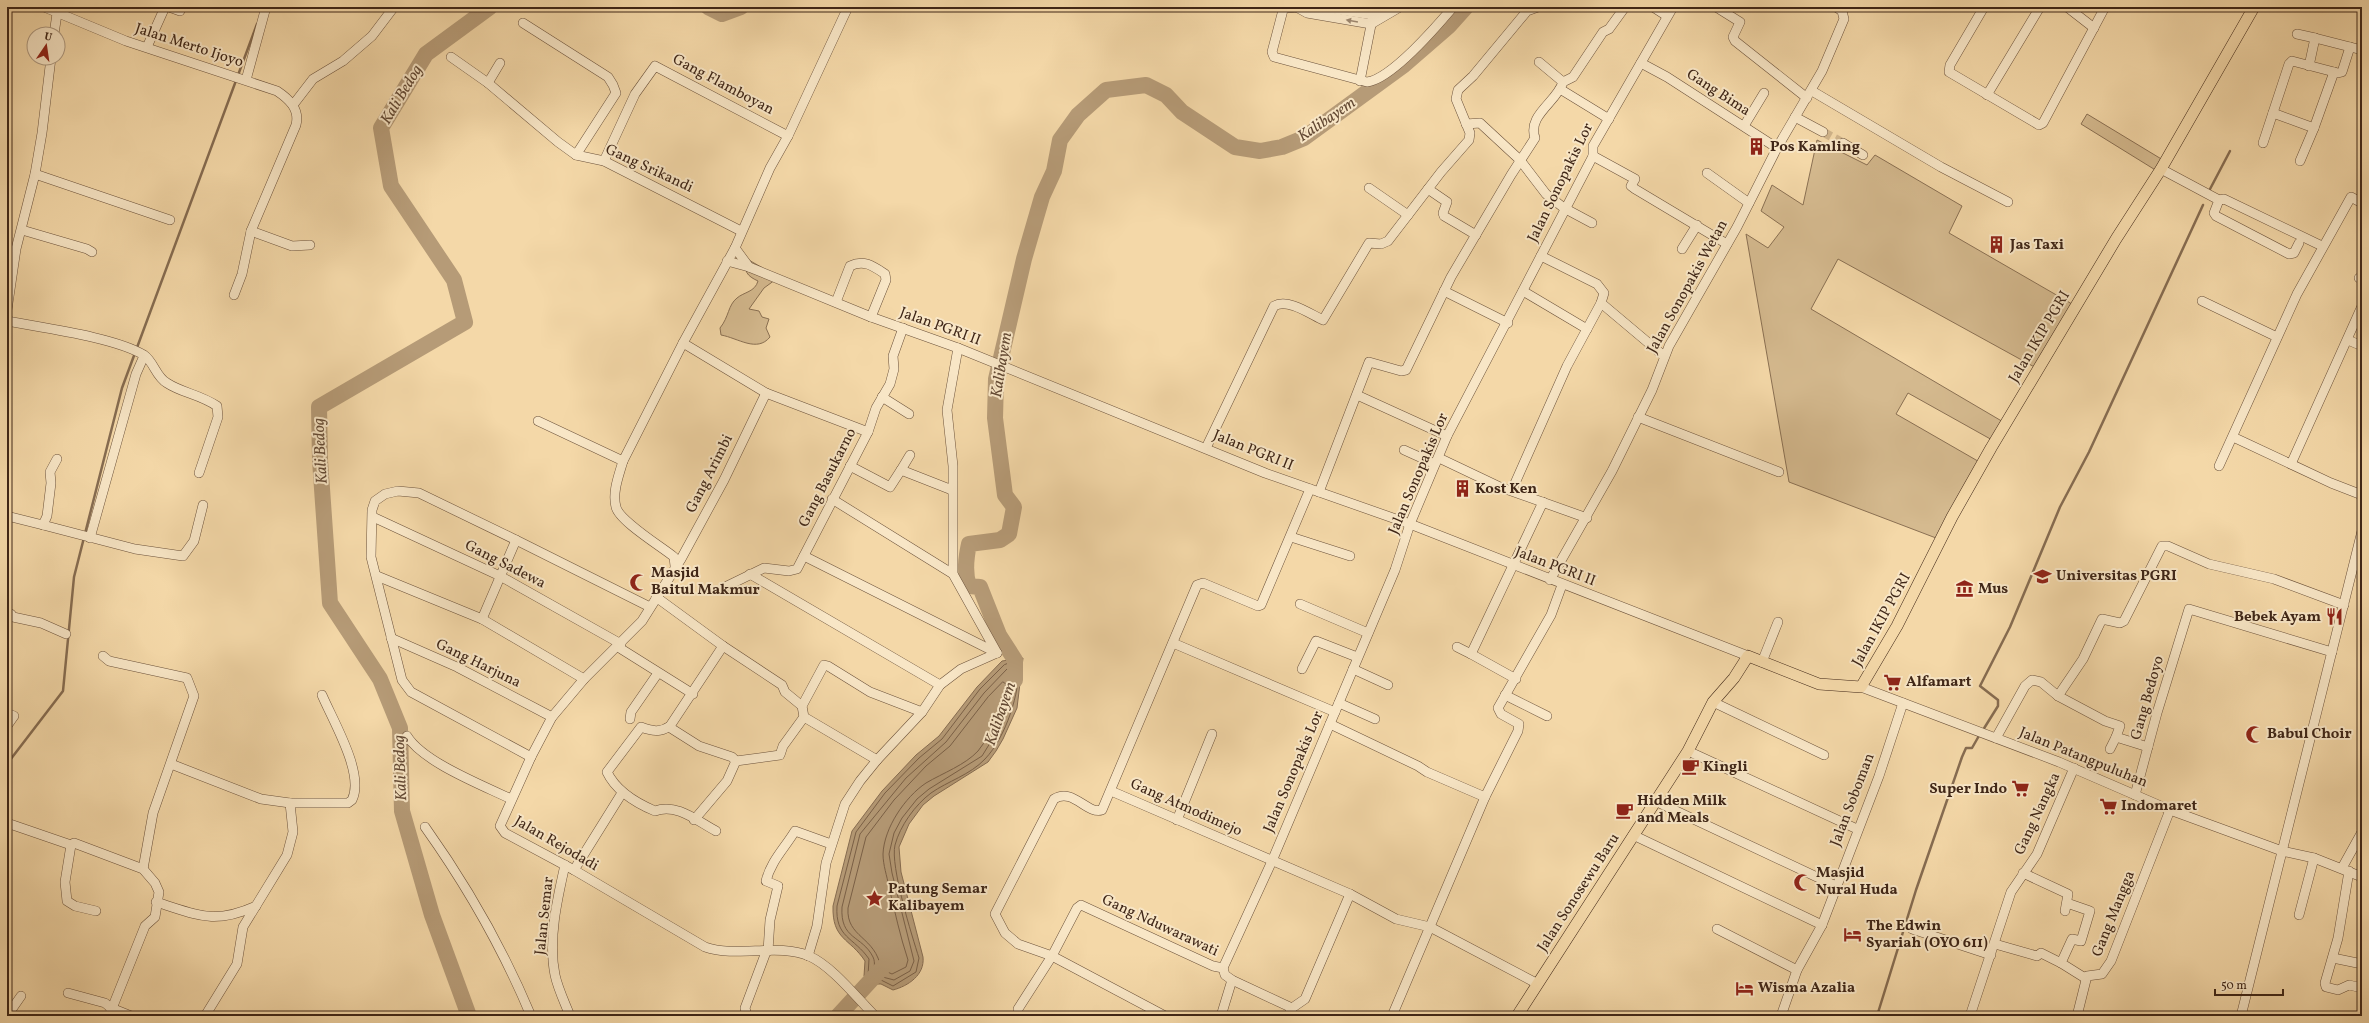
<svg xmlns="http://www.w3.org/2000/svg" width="2369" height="1023" font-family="Vollkorn,serif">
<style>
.green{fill:#d5ba8f;stroke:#8a7053}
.water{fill:#b69b77;stroke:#866c51}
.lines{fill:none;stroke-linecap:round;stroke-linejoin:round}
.shore{stroke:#7a6047;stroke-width:1}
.stream{stroke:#866c51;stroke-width:2.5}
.river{stroke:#b69b77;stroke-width:16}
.minor-tunnel{stroke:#d0b48b;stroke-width:9;stroke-dasharray:9 4.5;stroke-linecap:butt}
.minor-casing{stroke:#6c523b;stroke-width:10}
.major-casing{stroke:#3f2617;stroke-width:12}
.minor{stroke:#f8e6c6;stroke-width:9}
.major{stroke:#f4d8a8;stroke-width:11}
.oneway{fill:#9c866e}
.labels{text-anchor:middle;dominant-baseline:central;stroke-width:4;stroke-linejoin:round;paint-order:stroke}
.street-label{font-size:15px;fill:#3f2617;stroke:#f8e6c6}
.poi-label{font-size:15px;font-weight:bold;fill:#3f2617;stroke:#f8e6c6;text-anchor:start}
.water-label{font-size:16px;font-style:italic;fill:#634934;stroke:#f8e6c6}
</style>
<rect width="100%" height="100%" fill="#f4d8a8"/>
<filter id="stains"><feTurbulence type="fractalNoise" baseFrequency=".005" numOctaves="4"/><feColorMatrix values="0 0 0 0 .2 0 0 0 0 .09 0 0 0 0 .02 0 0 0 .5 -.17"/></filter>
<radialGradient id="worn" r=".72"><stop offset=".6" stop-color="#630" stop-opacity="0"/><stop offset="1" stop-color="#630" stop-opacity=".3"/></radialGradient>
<g class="green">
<path d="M2087,114L2163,160L2157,171L2081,124Z"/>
<path d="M1817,140L1867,165L1875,155L1962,206L1949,233L2072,304L2038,369L1838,259L1811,309L2005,423L1994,441L1908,393L1896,414L1983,464L1936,538L1789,482L1746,234L1768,248L1784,227L1761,211L1772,185L1803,205Z"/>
<path d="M747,259L768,271L775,280L764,288L749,309L759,311L762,317L769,319L766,328L770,337C757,353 738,338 721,335L720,328C729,317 728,305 737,298C744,292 755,292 758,281C747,276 743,271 747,259Z"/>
</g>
<path class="water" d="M1023,658L1017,708L1003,739L996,751L988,762L934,796L923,805L909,824L899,847L901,872L923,957C925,975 908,986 893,990L881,984H871L864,976L865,961C850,938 832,940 833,906L852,831L882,791L916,755L939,736L977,687L1002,661Z"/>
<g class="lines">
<g class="shore">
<path d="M1009,663H1019C1020,693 1006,737 985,759C970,775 948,781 931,793C915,805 900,826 895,845C890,866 912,936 919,958L916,972L893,986L881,980L873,981L868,976L869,959C854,937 835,938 837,906L856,832L885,793L919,758L942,739L980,689L1004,665Z"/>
<path d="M1013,668L1008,705L995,735L982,756L929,789L917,799L902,818L894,833L889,854L892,873L914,961L910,971L894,980L875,975C873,970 876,963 873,957C862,935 840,940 842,907L860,834L906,778L946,742L984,693L1007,669Z"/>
<path d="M1003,682L1006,684C1003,707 993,732 978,751C965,765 943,773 926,783C905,797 884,828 883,854C883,865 887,876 889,887C895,912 900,936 908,960L906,967L892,974L881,969C876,936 846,938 848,908L866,837L894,800L926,766L950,746L988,697Z"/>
</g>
<g class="stream">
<path d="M2209,191L2230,151"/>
<path d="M1983,730L1998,706V700L1980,686L2010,627L2060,507L2089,452L2203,205"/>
<path d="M7,764L63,691L74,577L122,388L257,24"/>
<path d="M1877,1016L1916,890L1962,757L1966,748H1972L1980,734"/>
</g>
<g class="river">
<path d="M708,7L722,14L741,7"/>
<path d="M1015,680V660L999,635L980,587L969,586C964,572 966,558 969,544L1000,540L1009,534L1014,507L1005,495L995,418L996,379L1024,259L1042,197L1054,171L1060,140L1078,115L1106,90L1146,85L1166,95L1182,112L1235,147L1260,151L1282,147L1304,138L1404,65L1449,26L1466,7"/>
<path d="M469,1016L432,915L402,811L400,728L380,679L330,603L320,460L319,407L465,322L454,280L391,186L381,128L426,54L490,7"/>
<path d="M838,1016L884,966"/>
</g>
<path class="minor-tunnel" d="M1823,132L1843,143"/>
<defs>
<g id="minor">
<path d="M44,7L126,41L277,91C289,99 300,109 296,125L251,231L242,274L234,295"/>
<path d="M169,7L180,11L182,7"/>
<path d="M1300,7L1286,8L1283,10L1272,52L1274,57L1367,82C1391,79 1437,26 1453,7"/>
<path d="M1320,7L1373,15L1387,7"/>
<path d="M1653,7L1667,16"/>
<path d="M1716,7L1740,22L1733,37L1735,41L1807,98"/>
<path d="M1984,7L1950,65L1949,72L2039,125L2043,123L2105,7"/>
<path d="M2067,7L2094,28"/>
<path d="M1298,8L1307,13L1371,24L1400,7"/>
<path d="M523,23L608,77L613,85L616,93L576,155"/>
<path d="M54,34L58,7"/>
<path d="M2297,34L2315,38"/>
<path d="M147,47L165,7"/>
<path d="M451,57L488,83L558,142L576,155L604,161L741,231"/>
<path d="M1641,63L1667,77L1777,148"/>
<path d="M2309,66L2315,38L2362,50"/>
<path d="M246,80L266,7"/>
<path d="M1360,81L1372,20"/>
<path d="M1563,82L1573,77L1603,32L1609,29L1625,7"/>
<path d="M488,83L500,63"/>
<path d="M1560,89L1609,119"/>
<path d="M1812,91L1941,167L2008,202"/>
<path d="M1987,95L2040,7"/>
<path d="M293,105L313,79L343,61L372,36L394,7"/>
<path d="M2273,113L2314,128"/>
<path d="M1795,117L1823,132"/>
<path d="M1466,124L1480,123L1520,160L1546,194L1564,208L1592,223"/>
<path d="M1744,126L1764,93"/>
<path d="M1843,143L1863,155"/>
<path d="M2263,143L2289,64L2292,61L2338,73L2342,72L2350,47"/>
<path d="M1593,156L1635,179L1631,186L1635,189L1727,244"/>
<path d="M604,161L635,94L655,66L788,136"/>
<path d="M2300,161L2314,128L2334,72"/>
<path d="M2161,169L2219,200L2214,213L2216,216L2289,254L2294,253L2299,243"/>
<path d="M1707,173L1749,203"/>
<path d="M35,174L170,220"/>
<path d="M1369,188L1408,215"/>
<path d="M1428,189L1447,202L1443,213L1444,216L1476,235"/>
<path d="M2219,200L2224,199L2322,246"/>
<path d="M22,230L87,249L92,252"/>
<path d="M251,231L292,246L310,245"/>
<path d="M735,248L749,267"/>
<path d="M1682,249L1697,225"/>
<path d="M727,261L749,267L871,317L958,348L1265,473L1410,524L1748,656"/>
<path d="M2359,278L2362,279"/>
<path d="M1444,291L1508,323"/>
<path d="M1523,291L1587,329"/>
<path d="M2202,301L2277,337"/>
<path d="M836,302L850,266C864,259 873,266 885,274L886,280L871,317"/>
<path d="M1601,303L1664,356"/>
<path d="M7,310L16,249L35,174L42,133L51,58"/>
<path d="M7,321C43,328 114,337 144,355C154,362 156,377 167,383C182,393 199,394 217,406L218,417L199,473"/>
<path d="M2348,340L2362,346"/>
<path d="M683,343L766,393L868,432"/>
<path d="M958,348L947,410L953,466V574L997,653"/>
<path d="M766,393L724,480L681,559L642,621L584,679L552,717L531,757L500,826L505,833L574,870L705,947C737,958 778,943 809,956C832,966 857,998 875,1016"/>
<path d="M1357,395L1447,436"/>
<path d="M882,397L909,414"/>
<path d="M1638,417L1779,472"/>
<path d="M538,421L623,461"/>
<path d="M2233,437L2331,483L2362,495"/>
<path d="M1206,448L1274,306C1288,298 1310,314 1323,320L1369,243L1381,244L1388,241L1441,172L1469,140L1470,133L1456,99L1458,90L1473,76L1527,11L1538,7"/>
<path d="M1404,450L1435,464"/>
<path d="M1439,458L1500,487L1587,518"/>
<path d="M2291,464L2362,306"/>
<path d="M850,466L890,487L901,470L952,490"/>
<path d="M2219,466L2297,294L2351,197L2362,203"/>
<path d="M901,470L910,455"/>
<path d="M1512,490L1567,366L1601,303L1604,293L1597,284L1541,256"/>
<path d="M1319,492L1369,362L1401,371L1406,370L1451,277L1511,175L1535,138C1527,115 1557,102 1563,82L1539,62"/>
<path d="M832,499L953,574"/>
<path d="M7,516L43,525L47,516L51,483L50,472L57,459"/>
<path d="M373,517L500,576L621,644"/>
<path d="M43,525L135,549L183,556L194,541L203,505"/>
<path d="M1291,537L1350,556"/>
<path d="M90,538L136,374L144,356"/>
<path d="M516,540L419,493L398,491L385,494L375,501L372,510L371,557L402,680L411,692L531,757"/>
<path d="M804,556L997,653"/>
<path d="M675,566L674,557C662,547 619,521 616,507C612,492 619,475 623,461L683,343L735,248L770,168L788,136L848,7"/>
<path d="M750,574L940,685"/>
<path d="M377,576L482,619L584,679"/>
<path d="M1550,580L1612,471L1652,390L1669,346L1737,227L1777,148L1822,71L1844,19L1842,11L1836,7"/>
<path d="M727,586L764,568L789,571L797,569L868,432L876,408L890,384L894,369L893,356L903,328"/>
<path d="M656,597L723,646L782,685L785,692L802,706"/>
<path d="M1300,604L1368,633"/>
<path d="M7,613L11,614L13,617L41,623L66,634"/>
<path d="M482,619L516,540L650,607"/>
<path d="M391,638L457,667L552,717"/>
<path d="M1173,643L1335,712"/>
<path d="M618,647L693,694"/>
<path d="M1457,647L1471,654L1543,502"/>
<path d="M1471,654L1516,679"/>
<path d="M103,656L109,661L187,678L194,696L153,813L143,869"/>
<path d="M1762,662L1778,622"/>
<path d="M1302,669L1316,641L1357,657"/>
<path d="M1353,669L1388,685"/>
<path d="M1861,687L2059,762L2170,810L2282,851L2314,858L2362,877"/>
<path d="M1505,695L1547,716"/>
<path d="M2058,696L2083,659L2102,619L2120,623L2124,621L2162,546H2168L2209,564L2274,579L2344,605"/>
<path d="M1713,702L1824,755"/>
<path d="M1339,703L1375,719"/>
<path d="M7,713L14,716L7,726"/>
<path d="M630,719L631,712L658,673"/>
<path d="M1330,724L1418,766L1427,772L1485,797"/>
<path d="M669,727L699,746L732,757L736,761"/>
<path d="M407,736C423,762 482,785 511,799"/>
<path d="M1996,738L2025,686L2032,680L2041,682L2058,696L2105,721L2120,726L2116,737L2148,747"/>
<path d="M2110,749L2116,737"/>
<path d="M1688,751L1857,829"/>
<path d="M877,760L804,717L802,706L824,665L828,666L870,692L922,712"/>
<path d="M171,764L261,799L290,803H348L352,800C365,774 333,721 322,695"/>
<path d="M1111,791L1350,894L1396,919L1430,927L1538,984"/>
<path d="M2135,795L2157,713L2189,609L2332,652"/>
<path d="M1655,801L1836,886"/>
<path d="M694,820L727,781L736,761L780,755L783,746L804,717"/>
<path d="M1177,820L1212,734"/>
<path d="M7,823L71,845L74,843L143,869L155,883L159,892L155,917L145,926L109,1016"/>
<path d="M425,827C467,886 503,949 531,1016"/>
<path d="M716,831C697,821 677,803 655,811C636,803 616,791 607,772L641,727C652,731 660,733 670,726L723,646"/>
<path d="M1633,835L1822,925"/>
<path d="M71,845L65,882L67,901L75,906L96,911"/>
<path d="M565,865C557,900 548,940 555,975C558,989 565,1003 570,1016"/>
<path d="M2342,868L2362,832"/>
<path d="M574,870L622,793"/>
<path d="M2349,871L2338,938L2325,983L2326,987L2338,990L2349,985L2362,988"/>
<path d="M2023,873L2068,894L2065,911"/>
<path d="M156,902C198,915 213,925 256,906"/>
<path d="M2067,903L2090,911L2081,941L2072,939L2061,963L2085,978"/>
<path d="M2299,915L2314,858"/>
<path d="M1717,929L1797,970"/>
<path d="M1912,929L1991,955"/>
<path d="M1995,944L2037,956L2041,953L2061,963"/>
<path d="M768,951L770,920L778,886L766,881C771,861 784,849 795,831L831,844"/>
<path d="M808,956L817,926L826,863L845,804L860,781L877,760L922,712L940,685L961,669L997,653"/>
<path d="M2333,958L2362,964"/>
<path d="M1223,968L1272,861L1395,570L1410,524L1447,436L1593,156V146L1673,7"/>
<path d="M1223,968L1225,975L1232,980L1292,1008"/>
<path d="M68,993L105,1003L111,1008L131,1016"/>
<path d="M7,1016L21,996"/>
<path d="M205,1016L237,964L243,927L287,855L293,832L290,803"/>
<path d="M747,1016L745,1008L766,952"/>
<path d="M1018,1016V1009L1052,956L1077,908L1081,905L1213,966L1223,968"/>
<path d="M1165,1016L1052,956L1018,944L1005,933L995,914L1054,799C1073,787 1087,815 1102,810L1197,585L1203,583L1258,606L1261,605L1310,489"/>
<path d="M1221,1016L1232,980"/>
<path d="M1288,1016L1292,1008L1305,999L1350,894"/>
<path d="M1392,1016L1485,797L1518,731L1519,724L1501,714L1498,708L1551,615L1562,585"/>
<path d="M1781,1016L1797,970L1822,925L1879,776L1903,703"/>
<path d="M1970,1016L2011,892L2037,854L2074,768"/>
<path d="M2077,1016L2087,976L2102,974L2111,961L2170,810"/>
<path d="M2241,1016L2362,531"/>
</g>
<path id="major" d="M1517,1016L1688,751L1713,702L1734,678L1748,656L1819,684L1861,687L1897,626L1952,517L1991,448L2116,239L2161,169L2254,7"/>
</defs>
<use href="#minor" class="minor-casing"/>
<use href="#major" class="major-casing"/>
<use href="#minor" class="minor"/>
<use href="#major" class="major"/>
</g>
<defs><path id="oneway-solid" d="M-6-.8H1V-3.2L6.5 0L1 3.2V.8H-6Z"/></defs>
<use class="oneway" href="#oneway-solid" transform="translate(1352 21) rotate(-170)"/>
<defs>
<symbol id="building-bare" viewBox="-9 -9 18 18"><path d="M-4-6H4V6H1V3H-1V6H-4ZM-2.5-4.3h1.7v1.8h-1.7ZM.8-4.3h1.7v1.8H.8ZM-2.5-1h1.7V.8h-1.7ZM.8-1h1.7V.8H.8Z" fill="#8f2418" stroke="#f8e6c6" stroke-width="2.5" paint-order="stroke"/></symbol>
<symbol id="university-bare" viewBox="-9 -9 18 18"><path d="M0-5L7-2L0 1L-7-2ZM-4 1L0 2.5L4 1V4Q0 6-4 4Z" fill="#8f2418" stroke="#f8e6c6" stroke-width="2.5" paint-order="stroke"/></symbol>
<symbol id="mosque-bare" viewBox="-9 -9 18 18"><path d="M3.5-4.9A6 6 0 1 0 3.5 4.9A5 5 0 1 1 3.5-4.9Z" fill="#8f2418" stroke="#f8e6c6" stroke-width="2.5" paint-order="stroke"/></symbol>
<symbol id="museum-bare" viewBox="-9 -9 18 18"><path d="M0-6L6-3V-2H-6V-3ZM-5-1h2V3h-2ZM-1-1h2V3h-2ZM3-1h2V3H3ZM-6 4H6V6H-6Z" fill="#8f2418" stroke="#f8e6c6" stroke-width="2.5" paint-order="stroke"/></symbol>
<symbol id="restaurant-bare" viewBox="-9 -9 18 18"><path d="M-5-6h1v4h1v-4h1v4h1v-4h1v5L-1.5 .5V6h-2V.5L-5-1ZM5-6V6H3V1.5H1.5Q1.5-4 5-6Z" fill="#8f2418" stroke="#f8e6c6" stroke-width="2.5" paint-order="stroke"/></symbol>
<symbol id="supermarket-bare" viewBox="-9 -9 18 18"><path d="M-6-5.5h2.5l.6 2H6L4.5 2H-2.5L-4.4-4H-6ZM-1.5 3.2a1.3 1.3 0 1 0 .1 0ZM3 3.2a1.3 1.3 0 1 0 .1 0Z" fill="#8f2418" stroke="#f8e6c6" stroke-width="2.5" paint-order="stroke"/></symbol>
<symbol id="cafe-bare" viewBox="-9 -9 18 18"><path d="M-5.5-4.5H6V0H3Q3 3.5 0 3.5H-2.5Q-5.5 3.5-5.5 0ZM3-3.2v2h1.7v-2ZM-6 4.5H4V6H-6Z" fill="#8f2418" stroke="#f8e6c6" stroke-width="2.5" paint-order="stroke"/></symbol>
<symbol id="sight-bare" viewBox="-9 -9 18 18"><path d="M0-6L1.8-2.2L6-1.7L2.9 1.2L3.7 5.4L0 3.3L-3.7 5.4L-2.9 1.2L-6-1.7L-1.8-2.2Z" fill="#8f2418" stroke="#f8e6c6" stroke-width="2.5" paint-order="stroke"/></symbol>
<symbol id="hotel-bare" viewBox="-9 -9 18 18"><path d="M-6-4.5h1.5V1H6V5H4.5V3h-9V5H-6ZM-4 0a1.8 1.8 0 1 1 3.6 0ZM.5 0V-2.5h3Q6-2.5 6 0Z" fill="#8f2418" stroke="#f8e6c6" stroke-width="2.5" paint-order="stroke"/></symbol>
</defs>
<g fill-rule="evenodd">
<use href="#building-bare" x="1744" y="134" width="25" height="25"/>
<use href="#building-bare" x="1984" y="232" width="25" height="25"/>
<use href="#building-bare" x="1450" y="476" width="25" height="25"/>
<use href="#university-bare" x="2030" y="564" width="25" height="25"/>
<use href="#mosque-bare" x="626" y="570" width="25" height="25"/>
<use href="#museum-bare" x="1952" y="576" width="25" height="25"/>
<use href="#restaurant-bare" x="2322" y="604" width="25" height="25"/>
<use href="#supermarket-bare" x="1880" y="670" width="25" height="25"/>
<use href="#mosque-bare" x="2242" y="722" width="25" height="25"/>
<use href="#cafe-bare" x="1678" y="754" width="25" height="25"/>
<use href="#supermarket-bare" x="2008" y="776" width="25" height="25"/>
<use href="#supermarket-bare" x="2096" y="794" width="25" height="25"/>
<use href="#cafe-bare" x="1612" y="798" width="25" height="25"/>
<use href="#mosque-bare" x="1790" y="870" width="25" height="25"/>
<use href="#sight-bare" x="862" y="886" width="25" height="25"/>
<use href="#hotel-bare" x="1840" y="922" width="25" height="25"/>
<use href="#hotel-bare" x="1732" y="976" width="25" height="25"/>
</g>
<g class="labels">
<g class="street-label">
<text transform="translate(189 46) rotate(18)">Jalan Merto Ijoyo</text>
<text transform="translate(723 85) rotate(28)">Gang Flamboyan</text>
<text transform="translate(1718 93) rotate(33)">Gang Bima</text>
<text transform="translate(649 169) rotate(25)">Gang Srikandi</text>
<text transform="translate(1561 183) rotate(-64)">Jalan Sonopakis Lor</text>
<text transform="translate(1688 287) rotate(-61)">Jalan Sonopakis Wetan</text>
<text transform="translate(940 327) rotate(20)">Jalan PGRI II</text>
<text transform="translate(2040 337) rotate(-59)">Jalan IKIP PGRI</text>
<text transform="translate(1253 451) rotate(22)">Jalan PGRI II</text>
<text transform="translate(710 474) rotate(-63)">Gang Arimbi</text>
<text transform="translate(1419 474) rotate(-67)">Jalan Sonopakis Lor</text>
<text transform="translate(828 478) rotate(-63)">Gang Basukarno</text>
<text transform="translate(505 565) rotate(27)">Gang Sadewa</text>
<text transform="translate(1555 567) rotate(21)">Jalan PGRI II</text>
<text transform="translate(1882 620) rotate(-61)">Jalan IKIP PGRI</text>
<text transform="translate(478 664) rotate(26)">Gang Harjuna</text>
<text transform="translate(2148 698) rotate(-74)">Gang Bedoyo</text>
<text transform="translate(2083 758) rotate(22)">Jalan Patangpuluhan</text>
<text transform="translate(1294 772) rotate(-67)">Jalan Sonopakis Lor</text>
<text transform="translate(1853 800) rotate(-69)">Jalan Soboman</text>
<text transform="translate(1186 808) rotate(24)">Gang Atmodimejo</text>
<text transform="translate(2038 814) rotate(-65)">Gang Nangka</text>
<text transform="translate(556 844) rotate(30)">Jalan Rejodadi</text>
<text transform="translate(1579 893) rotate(-57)">Jalan Sonosewu Baru</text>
<text transform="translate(2114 914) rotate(-68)">Gang Mangga</text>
<text transform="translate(545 916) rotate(-84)">Jalan Semar</text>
<text transform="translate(1160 926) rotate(25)">Gang Nduwarawati</text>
</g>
<g class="poi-label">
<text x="1770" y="147">Pos Kamling</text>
<text x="2010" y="245">Jas Taxi</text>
<text x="1475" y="489">Kost Ken</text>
<text x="651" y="573">Masjid<tspan x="651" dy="17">Baitul Makmur</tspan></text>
<text x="2056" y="576">Universitas PGRI</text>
<text x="1978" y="589">Mus</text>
<text x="2321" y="617" text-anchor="end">Bebek Ayam</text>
<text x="1906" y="682">Alfamart</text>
<text x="2267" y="734">Babul Choir</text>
<text x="1703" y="767">Kingli</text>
<text x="2007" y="789" text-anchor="end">Super Indo</text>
<text x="1637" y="801">Hidden Milk<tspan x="1637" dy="17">and Meals</tspan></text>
<text x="2121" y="806">Indomaret</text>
<text x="1816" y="873">Masjid<tspan x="1816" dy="17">Nural Huda</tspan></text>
<text x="888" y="889">Patung Semar<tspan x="888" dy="17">Kalibayem</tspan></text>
<text x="1866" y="926">The Edwin<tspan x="1866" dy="17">Syariah (OYO 611)</tspan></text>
<text x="1758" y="988">Wisma Azalia</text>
</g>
<g class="water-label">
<text transform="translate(402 95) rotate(-59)">Kali Bedog</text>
<text transform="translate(1327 120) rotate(-34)">Kalibayem</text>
<text transform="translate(1002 365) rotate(-81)">Kalibayem</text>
<text transform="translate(321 451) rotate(-93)">Kali Bedog</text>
<text transform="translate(1001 714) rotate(-71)">Kalibayem</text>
<text transform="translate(401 768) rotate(-92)">Kali Bedog</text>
</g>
</g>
<rect width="2369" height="1023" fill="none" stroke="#f4d8a8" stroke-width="24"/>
<rect x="8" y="8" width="2353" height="1007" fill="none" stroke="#3f2617" stroke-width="2"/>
<rect x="12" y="12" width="2345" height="999" fill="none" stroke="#3f2617"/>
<g transform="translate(46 46) rotate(13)"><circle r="19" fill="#f8e6c6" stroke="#ae9980"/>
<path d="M0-3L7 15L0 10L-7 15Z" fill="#8f2418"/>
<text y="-6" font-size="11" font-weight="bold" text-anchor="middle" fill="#3f2617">U</text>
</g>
<path d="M2215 989v6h68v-6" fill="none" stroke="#3f2617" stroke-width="2"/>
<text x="2221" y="989" font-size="12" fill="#3f2617" stroke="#f8e6c6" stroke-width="3" paint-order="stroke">50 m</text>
<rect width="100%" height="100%" filter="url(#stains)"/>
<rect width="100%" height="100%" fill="url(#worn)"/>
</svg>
